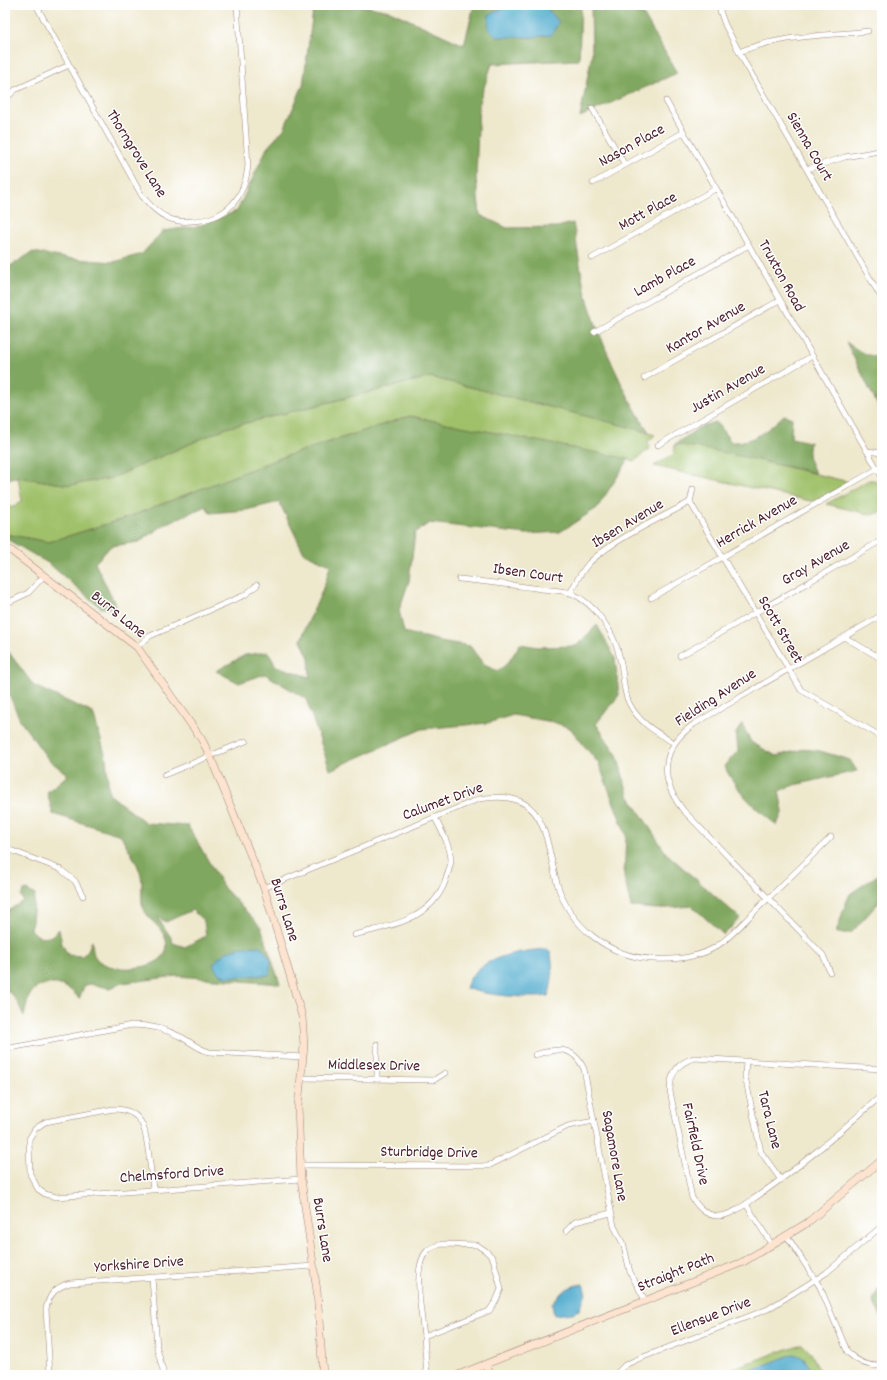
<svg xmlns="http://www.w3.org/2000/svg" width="887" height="1380" font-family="Dekko,sans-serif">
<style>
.green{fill:#a0c16a;stroke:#75704a}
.forest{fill:#80a75e;stroke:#656344;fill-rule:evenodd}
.water{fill:#4fabcd;stroke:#4c657c}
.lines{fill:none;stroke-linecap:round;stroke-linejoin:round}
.street-casing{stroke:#9c847c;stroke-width:6}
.secondary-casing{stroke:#9c847c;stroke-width:8}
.street{stroke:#fff;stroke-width:5}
.secondary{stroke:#fde4d0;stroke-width:7}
.labels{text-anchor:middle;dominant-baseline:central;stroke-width:3;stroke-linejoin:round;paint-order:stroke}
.street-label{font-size:16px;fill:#4a1f2b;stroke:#fff}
</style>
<rect width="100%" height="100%" fill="#fff"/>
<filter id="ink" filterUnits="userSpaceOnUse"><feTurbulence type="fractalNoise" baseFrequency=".025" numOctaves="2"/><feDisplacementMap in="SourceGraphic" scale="8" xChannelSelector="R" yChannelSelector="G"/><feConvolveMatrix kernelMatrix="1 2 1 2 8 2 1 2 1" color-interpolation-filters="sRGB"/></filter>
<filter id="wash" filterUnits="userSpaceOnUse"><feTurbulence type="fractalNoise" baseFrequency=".012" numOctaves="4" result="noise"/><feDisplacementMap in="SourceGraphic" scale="16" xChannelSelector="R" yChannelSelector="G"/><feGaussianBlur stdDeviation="0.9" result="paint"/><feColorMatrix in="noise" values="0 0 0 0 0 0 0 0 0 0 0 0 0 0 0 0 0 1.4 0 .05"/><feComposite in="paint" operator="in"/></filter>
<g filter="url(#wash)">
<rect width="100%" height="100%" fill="#eee8cc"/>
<g class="green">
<path d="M430,377L608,421L655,435L648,442L650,448L635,461L410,416L283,457L126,518L49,542L5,534V507H13L22,501L18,477L70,485L112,478L226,428Z"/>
<path d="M675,444L712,449L849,482L815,502L654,466L674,454Z"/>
<path d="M869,480H874L882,486V511L872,515L826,504Z"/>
<path d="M802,1344L811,1353L822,1375H713Z"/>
</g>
<g class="forest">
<path d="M332,5H359L390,11L464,45L474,5H509L489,15L497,37H535L559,22L544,5H581L579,60L492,64L479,102L476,178L480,215L507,228L557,227L573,223C578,247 580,274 587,298C601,343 624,394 649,432L430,377L226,428L112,478L70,485L18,477L5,479V269L33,252L65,258L113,262L142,254L163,231L198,226L237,211L267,148L284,129L303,85L313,11Z"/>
<path d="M591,5H638L677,73L580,117L592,54Z"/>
<path d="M846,342C858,350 868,359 882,355V409L879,408Z"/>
<path d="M784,415L792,418L791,438L810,442L808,457L815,473C768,463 722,451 675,444L700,427L716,422L731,442C753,443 768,430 784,415Z"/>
<path d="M410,416L629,459L597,508L560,532L527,534L429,523L415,533L409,581L399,610L404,632L440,641L470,646L484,665L498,671L508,663L520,644L538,647L576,646L597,625L615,658L619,695L596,724L617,755L628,794L666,853L740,918L724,935L692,906L657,909L631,907L624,877L626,835L599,764L570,728L553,722L513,715L488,723L422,729L330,770L306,699L265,674L239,683L216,671L245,655L268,652L276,666L310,677L309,658L301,640C310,614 325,591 330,565L304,553L279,502L246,510L210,513L206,506L167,523L139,542L111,546L95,563L117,608H101L48,563L5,538V534L49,542L126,518L283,457Z"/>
<path d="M5,647L34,686L93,713L106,757L109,794L146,823L188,826L224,888L261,927L280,984L177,976L122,983L110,988L89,984L84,986L79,999C70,984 45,977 32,992C27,998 26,1010 24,1016C19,1006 16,995 5,990V913L23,901L21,896L23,892L26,890L35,895L31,929C40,941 50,940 59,929L62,944L68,955L82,956L88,950L92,941C93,946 92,954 96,958C107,974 161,971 166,951C171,931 148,922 143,907C140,897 143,886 141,876C138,862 127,848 121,835L53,814L47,792L68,775L48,759L21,722L5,685ZM192,910L204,921L206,936L185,947L173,943C170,932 162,928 158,917L166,922Z"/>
<path d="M742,724L751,742L776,756L804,749L820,751L850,760L857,771L794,785L779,791L783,811L777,825C753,807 738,792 724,766L738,751L736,733Z"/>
<path d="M882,872V899L851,933H836L845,905L850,894Z"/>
<path d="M882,1287V1318L873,1301L878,1289Z"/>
</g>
<g class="water">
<path d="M509,5H544L559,22L551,35L535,37H497L488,28L489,15Z"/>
<path d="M261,946L271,959L270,975L226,977L217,972L213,964C229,946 238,947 261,946Z"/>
<path d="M546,949L550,951C554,964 553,984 548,996C529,999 482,995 466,988C475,957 518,951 546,949Z"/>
<path d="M583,1284L586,1294L579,1310L572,1313L554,1315L552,1304C560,1292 568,1286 583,1284Z"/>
<path d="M793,1354C806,1356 808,1364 813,1375H739Z"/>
</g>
</g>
<g filter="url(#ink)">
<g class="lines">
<defs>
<g id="street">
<path d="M36,5L142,196C150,205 157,213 168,218C175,221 184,222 192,221C226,220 245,198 248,165L237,5"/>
<path d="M718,5L725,25L745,63L882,299"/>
<path d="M739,52C780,35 825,36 868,31"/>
<path d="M5,100L15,90L69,65"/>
<path d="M666,101L867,451L882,453"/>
<path d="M592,108L625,165"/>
<path d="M807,169L845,157L879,151"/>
<path d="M593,183L684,132"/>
<path d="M592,258L715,189"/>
<path d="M594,332L749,245"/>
<path d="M644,378L780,300"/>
<path d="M658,445L812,356"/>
<path d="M867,451L882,477"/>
<path d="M690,502L801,690L882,737"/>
<path d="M690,502L693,489"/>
<path d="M459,579C486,582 514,585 541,589C550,590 562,590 571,593C596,604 615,633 620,659C624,674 622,689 629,703C639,723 656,732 674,743"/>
<path d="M570,593C576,582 581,571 590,562C616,538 659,519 690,502"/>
<path d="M651,598L877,469"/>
<path d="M5,604L28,593L44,576"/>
<path d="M844,637L882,659"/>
<path d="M137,647L150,636L245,595L257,585"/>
<path d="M680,656L882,540"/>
<path d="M164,775L246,741"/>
<path d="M5,848L60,869L75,881L83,896"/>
<path d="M264,888L479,799C547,787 544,835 557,883C569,926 609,957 653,959C674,960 699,958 717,946C732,936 743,923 755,911C780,887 806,862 831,837"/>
<path d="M354,935C390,926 431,920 445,882C447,876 450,868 451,861C451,847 441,830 435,818"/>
<path d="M830,972L823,955L683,810C658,778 661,748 694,724L882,615"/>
<path d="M5,1049L132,1025C149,1025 166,1029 181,1037C191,1042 198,1049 209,1052L303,1057"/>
<path d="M535,1055C557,1048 573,1045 584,1069L614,1226L624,1246L630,1272L645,1300"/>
<path d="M746,1062L745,1076L761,1152L781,1180"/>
<path d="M882,1069L694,1058C677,1063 670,1074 670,1091L692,1198C699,1208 706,1216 719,1216C733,1215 747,1203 759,1195C803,1165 842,1130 882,1095"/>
<path d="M301,1078L434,1080L445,1073"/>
<path d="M377,1079V1044"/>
<path d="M301,1165L488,1166L568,1126L594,1121"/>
<path d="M153,1189C151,1174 148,1135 142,1124C136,1112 125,1109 113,1109L45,1122L35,1129L29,1139L30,1174L38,1189L45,1194L56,1197L301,1179"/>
<path d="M746,1204L772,1245"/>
<path d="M566,1231L575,1222L611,1213"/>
<path d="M787,1236L820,1287L848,1353C858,1362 868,1367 882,1366"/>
<path d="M442,1244L477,1245L486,1251L493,1258L501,1289L496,1301L489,1311L424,1336C422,1315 412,1269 426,1252C430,1247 436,1246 442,1244Z"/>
<path d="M152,1277L157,1348L164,1375"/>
<path d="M424,1336L427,1375"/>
<path d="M50,1375L46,1309C49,1294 56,1287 70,1283L314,1266"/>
<path d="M615,1375L625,1365L638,1359L768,1309L826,1273L882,1226"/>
</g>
<g id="secondary">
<path d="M5,546L137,647L202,740L210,756L264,888L302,1016L304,1046L298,1106L301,1179L317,1291L323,1375"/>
<path d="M485,1365L491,1375"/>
<path d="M458,1375L743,1262L807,1223L882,1160"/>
</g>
</defs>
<use href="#street" class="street-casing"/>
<use href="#secondary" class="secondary-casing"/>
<use href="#street" class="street"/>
<use href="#secondary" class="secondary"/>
</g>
</g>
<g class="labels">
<g class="street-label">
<text transform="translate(632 146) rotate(-29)">Nason Place</text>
<text transform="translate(809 147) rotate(60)">Sienna Court</text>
<text transform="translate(136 154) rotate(58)">Thorngrove Lane</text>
<text transform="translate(648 212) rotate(-29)">Mott Place</text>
<text transform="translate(781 276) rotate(61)">Truxton Road</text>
<text transform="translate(665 277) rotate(-29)">Lamb Place</text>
<text transform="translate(706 328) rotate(-30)">Kantor Avenue</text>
<text transform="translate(728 389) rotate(-30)">Justin Avenue</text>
<text transform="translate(757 522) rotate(-30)">Herrick Avenue</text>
<text transform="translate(628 524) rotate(-31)">Ibsen Avenue</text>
<text transform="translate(816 563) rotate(-30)">Gray Avenue</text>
<text transform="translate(528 574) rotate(8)">Ibsen Court</text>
<text transform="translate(118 615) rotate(39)">Burrs Lane</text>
<text transform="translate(780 630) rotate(60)">Scott Street</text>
<text transform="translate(716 698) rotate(-33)">Fielding Avenue</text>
<text transform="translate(443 802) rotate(-20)">Calumet Drive</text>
<text transform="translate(284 910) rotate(73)">Burrs Lane</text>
<text transform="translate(374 1066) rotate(1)">Middlesex Drive</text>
<text transform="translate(769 1120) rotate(76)">Tara Lane</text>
<text transform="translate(695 1144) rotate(78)">Fairfield Drive</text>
<text transform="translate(429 1153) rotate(1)">Sturbridge Drive</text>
<text transform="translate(614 1156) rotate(80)">Sagamore Lane</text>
<text transform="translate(172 1175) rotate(-4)">Chelmsford Drive</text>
<text transform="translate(322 1230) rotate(81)">Burrs Lane</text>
<text transform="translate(139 1265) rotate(-4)">Yorkshire Drive</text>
<text transform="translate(676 1273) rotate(-22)">Straight Path</text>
<text transform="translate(711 1317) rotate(-21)">Ellensue Drive</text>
</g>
</g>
<rect width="887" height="1380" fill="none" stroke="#fff" stroke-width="20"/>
</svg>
